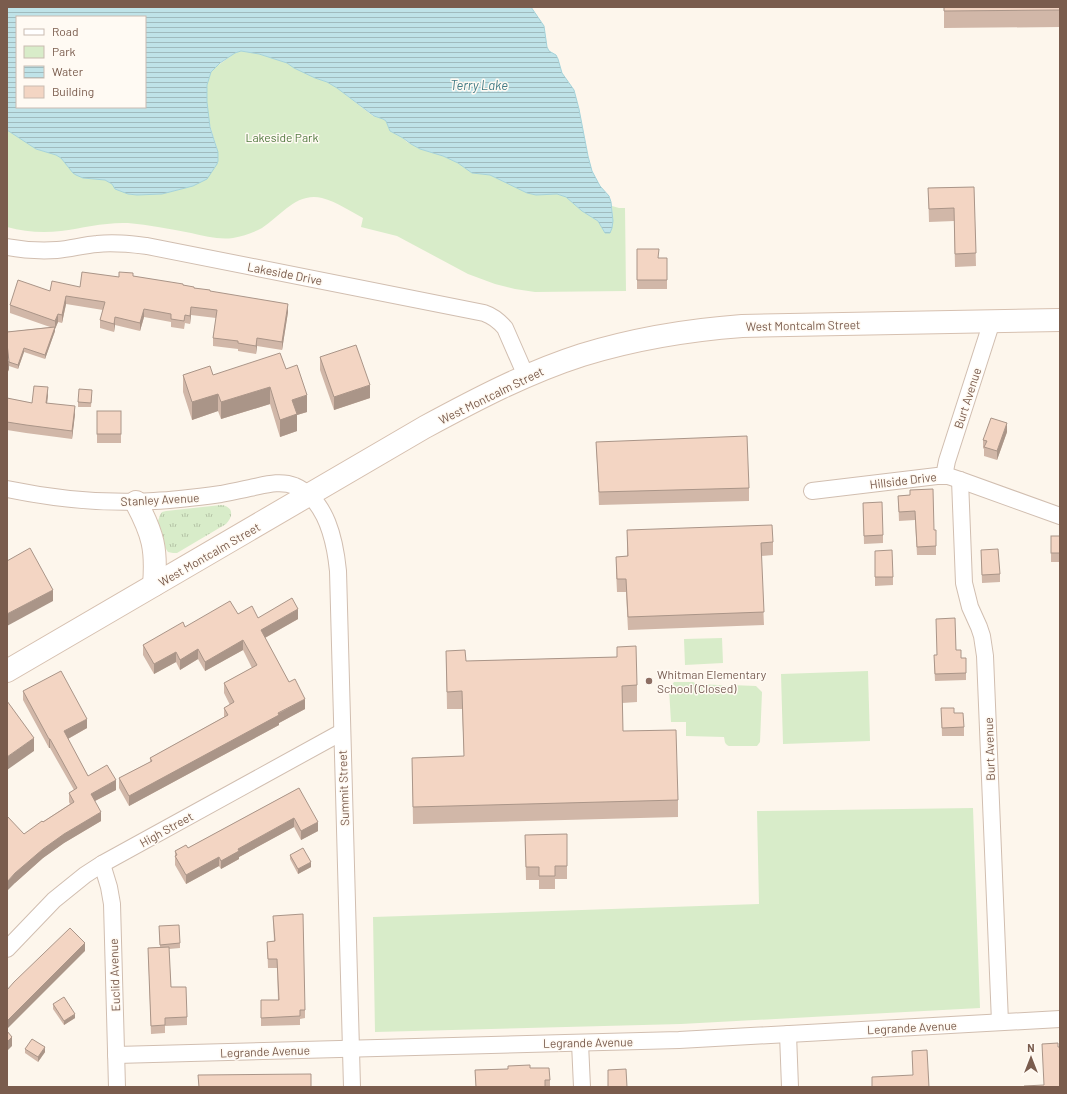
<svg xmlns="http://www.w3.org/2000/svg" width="1067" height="1094" font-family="Barlow,sans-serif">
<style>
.grass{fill:url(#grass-tufts)}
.park{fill:#d8ecc9}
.water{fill:url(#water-rules);stroke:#a5d3da;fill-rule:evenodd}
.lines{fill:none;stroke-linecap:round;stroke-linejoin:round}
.minor-casing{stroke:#d1beb0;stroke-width:18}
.secondary-casing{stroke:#d6c0b0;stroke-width:24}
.minor{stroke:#fff;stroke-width:16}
.secondary{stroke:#fff;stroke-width:22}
.wall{fill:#d1b7a8}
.shaded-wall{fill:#aa9588}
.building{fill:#f3d5c3;stroke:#aa9588}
.education-dot{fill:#8d6e63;stroke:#fffaf3;stroke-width:1.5}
.labels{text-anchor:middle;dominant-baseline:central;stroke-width:3;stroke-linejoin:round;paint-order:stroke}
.park-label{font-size:12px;fill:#537a41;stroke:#fffaf3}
.street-label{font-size:12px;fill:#7a5c4d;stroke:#fffaf3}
.education-label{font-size:12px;fill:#785e54;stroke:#fffaf3;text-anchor:start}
.water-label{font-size:13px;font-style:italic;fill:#437c86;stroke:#fffaf3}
</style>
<defs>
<pattern id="grass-tufts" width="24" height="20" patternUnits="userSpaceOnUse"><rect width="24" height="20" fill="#d8ecc9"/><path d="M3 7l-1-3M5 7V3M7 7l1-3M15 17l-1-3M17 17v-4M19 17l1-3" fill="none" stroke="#b4c2a5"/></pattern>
<pattern id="water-rules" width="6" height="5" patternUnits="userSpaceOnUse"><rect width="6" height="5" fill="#bfe3e8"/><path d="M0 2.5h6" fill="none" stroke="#a0bbbe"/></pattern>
</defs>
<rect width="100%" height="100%" fill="#fdf6ec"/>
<path class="grass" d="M221,505C233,506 234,516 226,524L177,553H173L168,552L164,546L158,521L160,515L162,512L166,511Z"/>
<g class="park">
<path d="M241,51L259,54L287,63L294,68L315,78L327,82L337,88L373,116L383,119L386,121L390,131L403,138L407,142L420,149L443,156L458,163L472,173L490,175L527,193L536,195L557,194L566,197L582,211L598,221L605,233L612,228L613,221L612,206L619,208H625L626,291L535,292L515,289L495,284L468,274L397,236L361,227L363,218C350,211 337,202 322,198C296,192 281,216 262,228C253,233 243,236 233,238C219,240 205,236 191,233C170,229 149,225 128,223C105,222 83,228 61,231C43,233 25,232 7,227V130L36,149L56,155L61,158L73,173L83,178L105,180L112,184L115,189L132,195L162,194L193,186L218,161V152L209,122L207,102V85L211,72L213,69L235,53Z"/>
<path d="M722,638L723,663L685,665L684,639Z"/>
<path d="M868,671L870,741L783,744L781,674Z"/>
<path d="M674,682H693L697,684L719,685L729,687L731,685L756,686L762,692L760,742L757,746H729C724,744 725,741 724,737L686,736V722H671L669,689Z"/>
<path d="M973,808L980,1008L681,1024L375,1032L373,917L759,904L757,811Z"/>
</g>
<path class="water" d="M7,7H531L544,26L547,47L549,51L556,55L558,59L562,73L574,90L579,109L588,156L592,171L600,186L609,196L611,202L613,221L612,228L610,233H605L598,221L582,211L566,197L557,194L536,195L527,193L490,175L472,173L458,163L443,156L420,149L411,144L403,138L390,131L386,121L383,119L374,116L337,88L327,82L315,78L294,68L287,63L259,54L241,51L235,53L220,63L211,72L207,85V102L210,127L215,143L218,152V161L217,164L207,179L193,186L162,194L137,195L128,194L115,189L112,184L105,180L83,178L76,175L73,173L61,158L56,155L36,149L7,130ZM17,17H145V107H17Z"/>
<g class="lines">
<defs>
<g id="minor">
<path d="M7,247C23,250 40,251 57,250C70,249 84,245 97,244C114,242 130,244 147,246L484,313C493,316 499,321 505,328L526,376"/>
<path d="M944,476L947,461L992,321"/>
<path d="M960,480L964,583L970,607L979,627L982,636L985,656L1000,1022"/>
<path d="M7,489C55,499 105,504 154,501C177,500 199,497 221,494C231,492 241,490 250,488C265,485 280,480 295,486C327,500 335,541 338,571L352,1087"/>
<path d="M812,491L937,476H948L960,480L1060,516"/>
<path d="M102,864L109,887L112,904L117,1087"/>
<path d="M7,949L54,900L85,875L102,864L342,732"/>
<path d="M788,1034L790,1087"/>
<path d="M580,1043L582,1087"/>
<path d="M116,1055L679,1040L1060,1019"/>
</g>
<g id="secondary">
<path d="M136,502C153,534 157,549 154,585"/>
<path d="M7,671L425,427C475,400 526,373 582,355C634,339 688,330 742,326L1060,320"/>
</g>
</defs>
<use href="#minor" class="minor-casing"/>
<use href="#secondary" class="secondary-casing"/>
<use href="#minor" class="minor"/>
<use href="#secondary" class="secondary"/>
</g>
<g class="wall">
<path d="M944,7H1060V27L944,28Z"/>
<path d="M974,187L976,266L955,267L954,221L929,222L928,188Z"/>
<path d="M637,249L659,258H667V289H637Z"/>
<path d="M133,276L183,285L210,292L288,312L282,350L257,346L256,354L238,351V349L213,346V338L216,318L191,315L190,324L185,323L184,329L171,327V322L144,317L140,331L115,325L114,332L100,328V320L103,310L66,304L62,323L58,322L55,329V331L45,359L24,352L18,369L9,366V369L7,374V361H9L7,347V332L50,327L10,313V305L50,291L80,287L119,277Z"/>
<path d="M320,357L370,398L334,410L320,370Z"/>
<path d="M286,369L307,412L297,415V431L280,437L270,404L221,419L218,411L192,420L183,392V375H213Z"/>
<path d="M92,394L91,407H78V402Z"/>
<path d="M48,395L47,404L75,414L72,439L26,433L7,430V398L32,403Z"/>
<rect x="97" y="411" width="24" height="32"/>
<path d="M1007,432L997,460L984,456V449L983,448V440Z"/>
<path d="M596,442L749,488V501L599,505Z"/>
<path d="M910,490L934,530L936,546V555H917L915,520L899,521L898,496L910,495Z"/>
<path d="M863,503L883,535V543L864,544Z"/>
<path d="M627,530L773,542V555L761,556L764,625L628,630L626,592H617L616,570V557L627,556Z"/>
<rect x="1051" y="536" width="9" height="26"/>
<path d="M981,550L1000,574V582L982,583Z"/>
<path d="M875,551L893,577V585L875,586Z"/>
<path d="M238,614L258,618L298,619L265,638L289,682L305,709L279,723V725L129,806L119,788V778L150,762V758L224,717V708L230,705L224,693V683L252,668L243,650L205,671L198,659L180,670L176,662L154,674L143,655V645L185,627Z"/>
<path d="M617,647L637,685V702L622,703L623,731L678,800V817L413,824L412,758L464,756L462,709H447L446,651L466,661L617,657Z"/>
<path d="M956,650L961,658H966V680L935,681L934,662L937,655Z"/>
<path d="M23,691L87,728L68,739L88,776L116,790L95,801L101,821L64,843L43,858L15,883L24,834L70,804L69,802V793L74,790L50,748H49L23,700Z"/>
<path d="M941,708L954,713L964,727V736H942Z"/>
<path d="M299,788L318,831L301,840L294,827L239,857V859L221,869L219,866L186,884L175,865V851L188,848Z"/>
<path d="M525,835L567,866V879H555V889H539V880H526Z"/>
<path d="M290,855L311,867L298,874L290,859Z"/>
<path d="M273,916L305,1010V1018L300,1019V1025L261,1026V1000H278L277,968H268L267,942L274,941Z"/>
<path d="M159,930L180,943V948L169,949L171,987L187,1017V1025L165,1026V1033L151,1034L148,948L160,947Z"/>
<path d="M53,1004L75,1018L64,1025L53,1009Z"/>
<path d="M25,1049L45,1052L38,1062L25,1053Z"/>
<path d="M530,1068L550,1080V1087H476L475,1070Z"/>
</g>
<g class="shaded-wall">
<path d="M66,296V304L62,323V315Z"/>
<path d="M288,304V312L282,350V342Z"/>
<path d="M191,307V315L190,324V316Z"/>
<path d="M144,309V317L140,331V323Z"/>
<path d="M58,314V322L55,329V321Z"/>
<path d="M115,317V325L114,332V324Z"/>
<path d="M55,327V331L45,359V355Z"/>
<path d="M257,338V346L256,354V346Z"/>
<path d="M24,348V352L18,369V365Z"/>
<path d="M9,362V369L7,374V366Z"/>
<path d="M370,385V398L334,410V397Z"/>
<path d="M48,387V395L46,411V403Z"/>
<path d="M270,387V404L221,419V402Z"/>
<path d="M218,394V411L192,420V402Z"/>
<path d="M307,395V412L297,415V431L280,437V420L292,400Z"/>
<path d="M75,406V414L72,439V431Z"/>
<path d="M1007,423V432L997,460V451Z"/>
<path d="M53,590V601L7,626V614Z"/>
<path d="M298,609V619L261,640V630Z"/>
<path d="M243,640V650L205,671V662Z"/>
<path d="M198,649V659L180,670V660Z"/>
<path d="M176,652V662L154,674V664Z"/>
<path d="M305,699V709L279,723V725L129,806V796Z"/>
<path d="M87,719V728L64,741V731Z"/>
<path d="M34,738V751L7,770V757Z"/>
<rect x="49" y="739" width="1" height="9"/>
<path d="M116,780V790L91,803V794Z"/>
<path d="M101,812V821L64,843L43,858L15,883L7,891V882L15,873L43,849L64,834Z"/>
<path d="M294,818V827L239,857V859L221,869V861L238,849Z"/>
<path d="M318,822V831L301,840V831Z"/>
<path d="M219,857V866L186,884V875Z"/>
<path d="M311,862V867L298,874V869Z"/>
<path d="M85,943V951L7,1029V1021Z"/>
<path d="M75,1014V1018L64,1025V1021Z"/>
<path d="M12,1037V1046L7,1051V1042Z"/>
<path d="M45,1047V1052L38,1062V1057Z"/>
</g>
<g class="building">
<path d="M944,7H1060V10L944,11Z"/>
<path d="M974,187L976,253L955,254L954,208L929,209L928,188Z"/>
<path d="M637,249H659L658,258H667V280H637Z"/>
<path d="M82,272L119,277V272L133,273V276L183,284V285L194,287V288L210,290V291L288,304L282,342L257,338L256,346L238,343V341L213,338L217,310L191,307L190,316L185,315L184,321L171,319V314L144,309L140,323L115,317L114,324L100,320L105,302L66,296L62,315L58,314L55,321L10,305L18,280L50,291L52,281L80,287Z"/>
<path d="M55,327L45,355L24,348L18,365L9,362L7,343V332Z"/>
<path d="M356,345L370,385L334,397L320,357Z"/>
<path d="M280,353L286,369L297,365L307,395L292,400L297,414L280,420L270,387L221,402L218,394L192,402L183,375L210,366L213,375Z"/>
<path d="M7,361L9,362L7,366Z"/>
<path d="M34,386L48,387L46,403L75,406L72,431L26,425L7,422V398L32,403Z"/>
<path d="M79,389L92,390L91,403L78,402Z"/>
<rect x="97" y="411" width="24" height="23"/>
<path d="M991,418L1007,423L997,451L984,447L987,441L983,440Z"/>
<path d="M747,436L749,488L599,492L596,442Z"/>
<path d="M933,489L934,530H936V546L917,547L915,511L899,512L898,496L910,495V490Z"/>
<path d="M882,502L883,535L864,536L863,503Z"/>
<path d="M772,525L773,542L761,543L764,612L628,617L626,579H617L616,557L628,556L627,530Z"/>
<rect x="1051" y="536" width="9" height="17"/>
<path d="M30,548L53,590L7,614V561Z"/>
<path d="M998,549L1000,574L982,575L981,550Z"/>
<path d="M892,550L893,577H875V551Z"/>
<path d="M292,598L298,609L261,630L289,682L295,679L305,699L278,713L279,715L129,796L119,778L152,761L150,758L228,715L224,708L234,702L224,683L257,665L243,640L205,662L198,649L180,660L176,652L154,664L143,645L183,622L185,627L230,601L238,614L252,606L258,618Z"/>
<path d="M955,618L956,650H961V658H966V673L935,674L934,655H937L936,619Z"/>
<path d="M636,646L637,685L622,686L623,731L676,730L678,800L413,807L412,758L464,756L462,691L447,692L446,651L465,650L466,661L540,659L617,657V647Z"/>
<path d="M61,671L87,719L64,731L88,776L107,765L116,780L91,794L101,812L64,834L43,849L15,873L7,882V816L24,834L42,821L43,822L74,802L69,793L77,788L50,739H49L23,691Z"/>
<path d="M7,701L34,738L7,757Z"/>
<path d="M941,708H954V713H963L964,727L942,728Z"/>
<path d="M299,788L318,822L301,831L294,818L238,849L239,851L221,861L219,857L186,875L175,856L177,855L175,851L186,845L188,848Z"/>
<path d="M567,834V866H555V876H539V867H526L525,835Z"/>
<path d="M303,848L311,862L298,869L290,855Z"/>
<path d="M303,914L305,1010H300V1016L261,1018V1000H279L277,959H268L267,942L275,941L273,916Z"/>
<path d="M179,925L180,943L160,945L159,926Z"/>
<path d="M70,928L85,943L7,1021V990L14,982Z"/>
<path d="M169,947L171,987H186L187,1017L165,1018V1025L151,1026L148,948Z"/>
<path d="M64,997L75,1014L64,1021L53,1004Z"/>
<path d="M7,1031L12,1037L7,1042Z"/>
<path d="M32,1039L45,1047L38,1057L25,1049Z"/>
<path d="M1058,1043V1047H1060V1087H1025L1024,1086L1044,1085L1042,1044Z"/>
<path d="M927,1050L929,1087H872V1077L913,1075L912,1051Z"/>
<path d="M530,1065V1068H549L550,1080H545V1087H476L475,1070L508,1069V1066Z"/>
<path d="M626,1069L627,1087H608V1070Z"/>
<path d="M311,1074V1087H199L198,1075Z"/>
</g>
<circle class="education-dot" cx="649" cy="681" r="4"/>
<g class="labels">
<g class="park-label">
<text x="282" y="137">Lakeside Park</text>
</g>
<g class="street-label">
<text transform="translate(285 273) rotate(11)">Lakeside Drive</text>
<text transform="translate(803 325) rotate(-1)">West Montcalm Street</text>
<text transform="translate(491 395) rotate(-26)">West Montcalm Street</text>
<text transform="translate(967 398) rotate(-72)">Burt Avenue</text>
<text transform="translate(903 480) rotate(-7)">Hillside Drive</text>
<text transform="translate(160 499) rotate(-3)">Stanley Avenue</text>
<text transform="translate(209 554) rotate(-30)">West Montcalm Street</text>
<text transform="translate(989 749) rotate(-92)">Burt Avenue</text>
<text transform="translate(343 788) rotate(-92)">Summit Street</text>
<text transform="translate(166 829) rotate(-29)">High Street</text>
<text transform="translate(114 975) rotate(-92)">Euclid Avenue</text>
<text transform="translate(912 1027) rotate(-3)">Legrande Avenue</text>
<text transform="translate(588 1042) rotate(-1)">Legrande Avenue</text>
<text transform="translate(265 1051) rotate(-2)">Legrande Avenue</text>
</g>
<g class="education-label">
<text x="657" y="674">Whitman Elementary<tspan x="657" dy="14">School (Closed)</tspan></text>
</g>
<g class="water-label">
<text x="479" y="85">Terry Lake</text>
</g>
</g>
<rect width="1067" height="1094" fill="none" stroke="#7a5c4d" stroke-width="16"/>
<rect x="16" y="16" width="130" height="92" fill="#fffaf3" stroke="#cabbb1"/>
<rect x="24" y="29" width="20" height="6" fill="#ffffff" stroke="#cabbb1"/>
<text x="52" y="36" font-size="12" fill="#7a5c4d">Road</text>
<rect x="24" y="46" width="20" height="12" fill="#d8ecc9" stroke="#cabbb1"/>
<text x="52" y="56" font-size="12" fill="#7a5c4d">Park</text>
<rect x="24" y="66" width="20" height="12" fill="url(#water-rules)" stroke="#cabbb1"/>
<text x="52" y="76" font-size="12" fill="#7a5c4d">Water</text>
<rect x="24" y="86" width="20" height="12" fill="#f3d5c3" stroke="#cabbb1"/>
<text x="52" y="96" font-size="12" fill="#7a5c4d">Building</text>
<g transform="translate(1031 1058)" stroke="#fffaf3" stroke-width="3" paint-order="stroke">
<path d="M0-3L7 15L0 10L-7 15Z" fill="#7a5c4d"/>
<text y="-6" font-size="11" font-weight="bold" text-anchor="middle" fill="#7a5c4d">N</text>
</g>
</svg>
